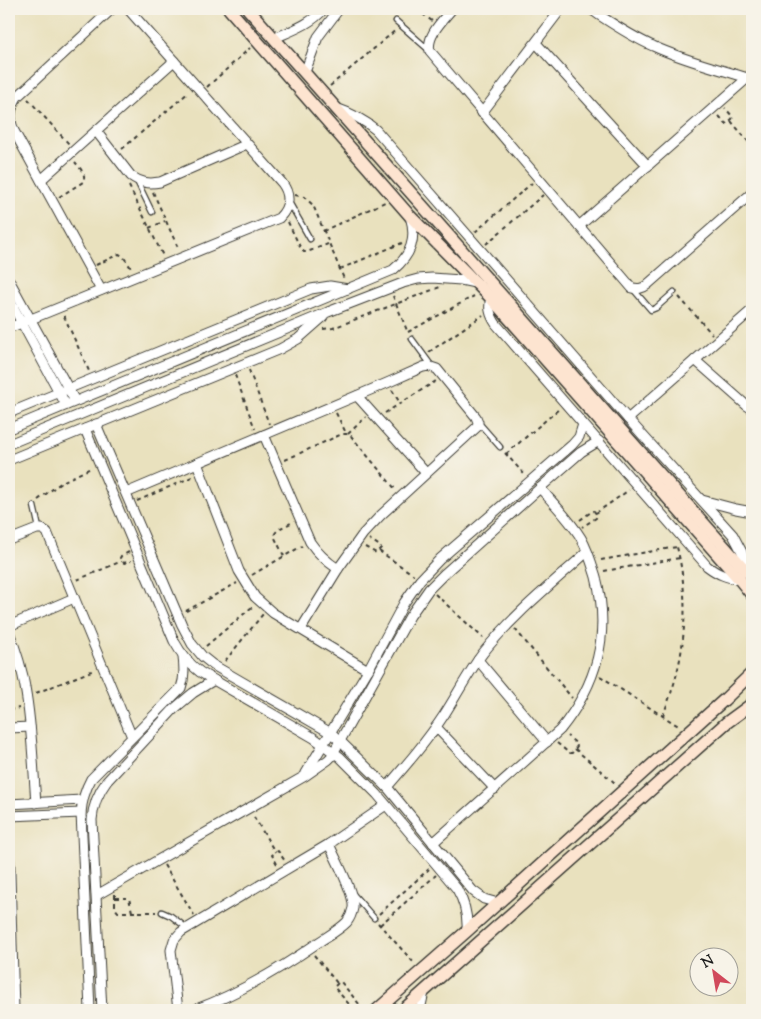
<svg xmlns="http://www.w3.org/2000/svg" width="761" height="1019" font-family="'Sorts Mill Goudy',serif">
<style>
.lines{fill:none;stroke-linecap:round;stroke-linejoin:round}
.lane-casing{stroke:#3b3a34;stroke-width:7}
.street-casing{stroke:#3b3a34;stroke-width:11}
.secondary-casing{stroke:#3b3a34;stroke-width:14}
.path{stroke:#3b3a34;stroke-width:2;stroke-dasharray:4 4;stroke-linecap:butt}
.lane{stroke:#fff;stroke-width:4.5}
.street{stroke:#fff;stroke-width:9}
.secondary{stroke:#fde4d0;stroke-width:11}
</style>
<rect width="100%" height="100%" fill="#f7f3e8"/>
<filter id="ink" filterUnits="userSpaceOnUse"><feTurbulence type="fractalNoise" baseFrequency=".02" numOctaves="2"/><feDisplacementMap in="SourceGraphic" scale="10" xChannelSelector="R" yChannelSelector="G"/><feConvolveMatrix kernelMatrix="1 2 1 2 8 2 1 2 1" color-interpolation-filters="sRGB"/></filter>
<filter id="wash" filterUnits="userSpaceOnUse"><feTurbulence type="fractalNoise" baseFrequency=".0096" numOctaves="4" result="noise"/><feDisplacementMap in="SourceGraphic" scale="20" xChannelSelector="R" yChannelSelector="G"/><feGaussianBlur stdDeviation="1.12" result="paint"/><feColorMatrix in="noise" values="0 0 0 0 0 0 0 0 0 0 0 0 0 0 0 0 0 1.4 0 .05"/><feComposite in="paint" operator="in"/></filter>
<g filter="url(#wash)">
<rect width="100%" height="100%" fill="#e9e1be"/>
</g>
<g filter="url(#ink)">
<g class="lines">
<defs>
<g id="lane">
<path d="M396,21L429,50"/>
<path d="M137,181L152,212"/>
<path d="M289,202L310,239"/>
<path d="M633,289L651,310L656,308L674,292"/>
<path d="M412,339L431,365"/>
<path d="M479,423L500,447"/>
<path d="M34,506L39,528"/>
<path d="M353,894L374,918"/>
<path d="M162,912L171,916L187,928"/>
</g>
<g id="street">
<path d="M452,9C443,20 426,36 430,51L632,288C638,289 642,289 647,285L752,193"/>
<path d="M590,9C610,22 630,36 653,46C683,60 716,68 748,78"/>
<path d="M275,38C293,30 311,24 324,9"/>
<path d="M536,43L648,166"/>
<path d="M305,72L318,37L339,9"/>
<path d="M336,108C351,113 364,120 376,130L628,419L733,535L742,552L746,571"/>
<path d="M482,113L561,9"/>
<path d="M96,131L131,176C141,183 149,184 160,182L247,144"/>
<path d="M41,180L174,61"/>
<path d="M579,226L752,74"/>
<path d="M9,280L75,401"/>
<path d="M101,290L14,131C9,119 10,109 17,97L112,9"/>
<path d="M491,298C488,308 490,315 496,324L707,566C719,575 726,577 740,580"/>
<path d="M9,299L66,405"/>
<path d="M9,328L279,218C290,207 291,195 282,183L128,9"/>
<path d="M695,360L746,405L752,409"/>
<path d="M357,396L426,473"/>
<path d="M9,413L311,289L330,286L348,289"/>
<path d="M628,419L752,310"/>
<path d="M96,424L182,625L192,644L203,657L213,665L331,733L339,740L387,787L473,891L484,899L498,903"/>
<path d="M9,429L393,270C411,255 417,239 410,216"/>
<path d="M85,429L174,641C181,654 189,664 200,672L314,738L340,757L377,794L457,889C465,903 468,915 467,931"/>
<path d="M264,435L310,542C318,554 326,561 338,569"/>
<path d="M9,444L328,312L403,283L418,279L432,278L461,280L475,283"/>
<path d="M9,460L280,349L298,339L323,317"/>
<path d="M197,463L239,571L255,597L273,613L368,670"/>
<path d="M126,493L387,383L423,367L428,366L437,369L476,417L478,422L477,427L381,515L363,534L338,569L301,629"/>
<path d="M702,500L736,509L752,512"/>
<path d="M9,540L37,529H42L47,532L132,737"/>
<path d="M9,626L74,598"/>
<path d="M9,632C16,650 22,668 25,687C32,725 33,764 36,803"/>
<path d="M478,660L547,742"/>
<path d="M436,727L495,789"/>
<path d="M9,728L30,727"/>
<path d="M306,773L368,670L404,603L420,580L440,559L572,445L579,437L583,424"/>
<path d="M387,787C407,764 427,741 444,715C457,695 468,673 483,653C512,616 552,584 587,552"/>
<path d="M9,804L82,800"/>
<path d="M9,816L81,813"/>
<path d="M9,840L14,1010"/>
<path d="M433,843L560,730C597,684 611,635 596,577C592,564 588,550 581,538C570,520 554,504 540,488"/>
<path d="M97,895L305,776L328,760L331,757L410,616L429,589L445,573L540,488L581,452L599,441"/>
<path d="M90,1010L81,813C82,800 85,790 91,779L181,688C185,677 184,667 183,656"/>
<path d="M102,1010L92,820C93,805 98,793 107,781L174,709L193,693L214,680"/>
<path d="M178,1010L171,950L174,940L181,932L329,844L386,805"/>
<path d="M194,1010C238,994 280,969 319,942C328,936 339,930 347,922C350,918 352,913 353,908C355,894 335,858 329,844"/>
<path d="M420,1010L424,992"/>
</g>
<g id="secondary">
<path d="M229,9L410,216L491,298L740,580L752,595"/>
<path d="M248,9L746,571L752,576"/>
<path d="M377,1010L467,931L724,700L752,673"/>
<path d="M403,1010L726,723L752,704"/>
</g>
</defs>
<use href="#lane" class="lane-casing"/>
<use href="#street" class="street-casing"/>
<use href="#secondary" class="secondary-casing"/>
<g class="path">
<path d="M416,9L432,21"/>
<path d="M330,86L397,29"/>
<path d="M207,87L250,48"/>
<path d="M28,99L69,144"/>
<path d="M719,116L726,124L732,119L733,117L725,108"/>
<path d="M731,121L752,146"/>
<path d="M122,149L189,92"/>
<path d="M129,186L163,256"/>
<path d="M153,192L179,250"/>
<path d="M295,195L304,197L313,205L344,279"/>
<path d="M59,197L83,182C87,175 80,168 75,162"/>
<path d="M288,222L301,249L304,252H307L328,244"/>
<path d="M149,228L165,221"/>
<path d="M323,231L385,202"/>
<path d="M475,232L532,183"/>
<path d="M486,244L543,195"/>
<path d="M96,265L119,254L123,256L131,268"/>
<path d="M340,269L402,243"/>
<path d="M393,296L408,333"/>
<path d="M679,297L712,334"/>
<path d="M64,316L89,371"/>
<path d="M323,329L333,328L440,287"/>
<path d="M408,332L474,296"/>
<path d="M429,352L483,315"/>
<path d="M249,370L269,424"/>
<path d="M235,375L255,429"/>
<path d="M392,390L400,403"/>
<path d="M336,413L346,433"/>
<path d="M385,413L436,381"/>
<path d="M348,434L366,417"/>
<path d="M505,453L524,474"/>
<path d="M506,454L559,409"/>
<path d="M285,460L342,434H348L351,436L396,490"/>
<path d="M38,500L62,482L91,468"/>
<path d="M137,501L192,477"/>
<path d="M596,513L629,490"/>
<path d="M580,520L591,512L594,511L597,515L596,518L582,527"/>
<path d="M365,547L376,553L381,548L380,546L369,539"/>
<path d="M379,551L414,575"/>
<path d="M129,552L121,556L120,558L124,563L131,561"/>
<path d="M284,556L274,536C276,528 286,526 293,522"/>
<path d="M601,560L677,547"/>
<path d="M604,571L680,558"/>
<path d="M252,575L302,546"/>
<path d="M77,580L122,561"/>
<path d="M435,594L483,638"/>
<path d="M186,611L237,583"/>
<path d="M515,629L572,698"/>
<path d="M206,646L252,607"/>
<path d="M225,661L263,614"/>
<path d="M600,676L680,727"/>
<path d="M36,693L94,670"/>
<path d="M9,710L19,708"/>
<path d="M663,716C666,707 670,697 673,687C687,643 688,592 677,547"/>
<path d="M557,743L569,753H572L577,746V744L567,736"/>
<path d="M575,749L615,783"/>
<path d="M254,817L275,852"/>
<path d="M277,864L272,855L278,851L285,861"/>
<path d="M164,865L194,915"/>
<path d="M115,894V908L118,912H156"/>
<path d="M115,898H129L132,912"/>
<path d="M379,914L429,869"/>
<path d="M378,923L415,964"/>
<path d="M380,925L436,875"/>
<path d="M314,955L337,983"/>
<path d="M231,1005L234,1010"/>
<path d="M354,1010L334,987L339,982H341L364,1010"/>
</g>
<use href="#lane" class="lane"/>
<use href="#street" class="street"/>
<use href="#secondary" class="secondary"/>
</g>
</g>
<rect width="761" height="1019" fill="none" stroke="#f7f3e8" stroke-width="30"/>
<g transform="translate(714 972) rotate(329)"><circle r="24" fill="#f7f3e8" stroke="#9f9d96"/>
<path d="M0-4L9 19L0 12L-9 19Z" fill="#d1495b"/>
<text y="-8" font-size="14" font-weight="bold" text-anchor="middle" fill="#1c1c1c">N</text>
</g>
</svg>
